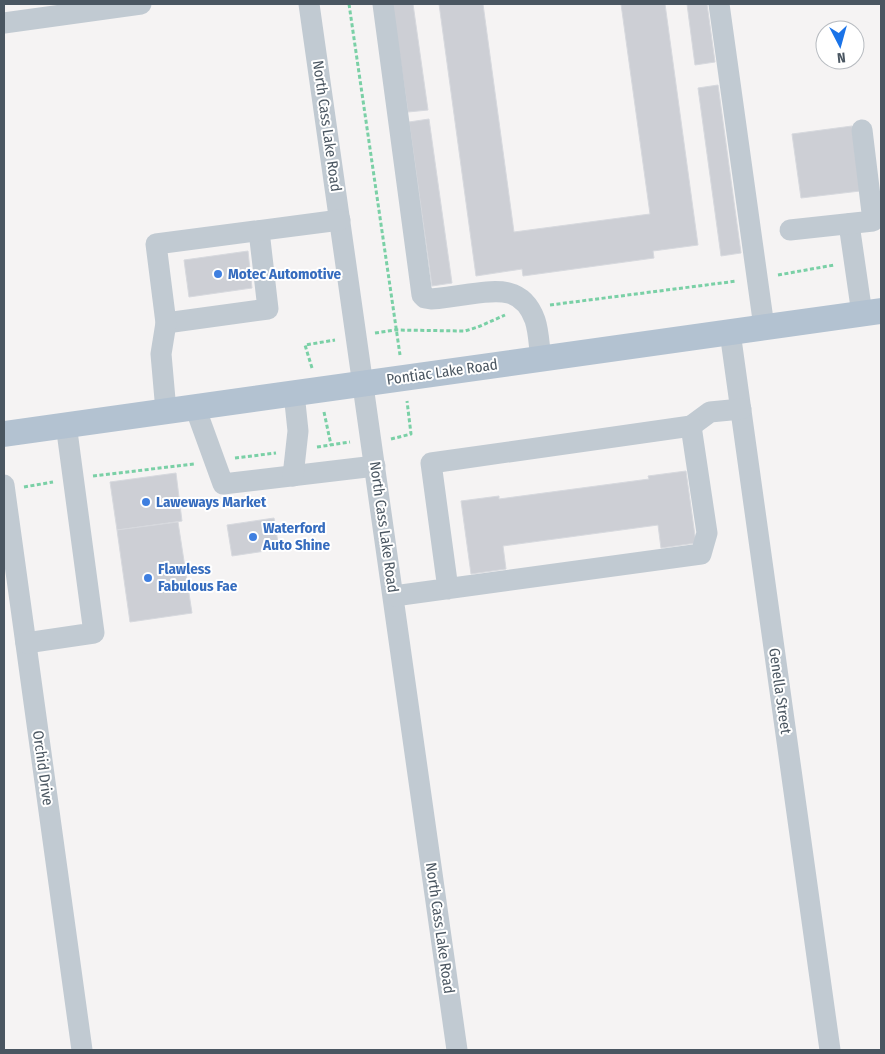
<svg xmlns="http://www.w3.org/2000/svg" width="885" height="1054" font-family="'Fira Sans Condensed',sans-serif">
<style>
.building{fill:#cdcfd5;stroke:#d7d9de}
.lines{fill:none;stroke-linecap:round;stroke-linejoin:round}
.path{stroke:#7ad0a6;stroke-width:3;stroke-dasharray:4 2.5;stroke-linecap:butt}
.minor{stroke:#c1cad2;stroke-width:21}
.major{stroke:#b3c2d1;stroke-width:26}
.shop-dot{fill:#3f7fe0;stroke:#fff;stroke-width:2}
.labels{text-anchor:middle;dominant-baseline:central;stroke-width:4;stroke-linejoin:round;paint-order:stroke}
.street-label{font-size:15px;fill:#4a5661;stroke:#fff}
.shop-label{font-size:15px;font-weight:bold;fill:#366cbe;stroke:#fff;text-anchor:start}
</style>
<rect width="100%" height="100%" fill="#f5f3f3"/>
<g class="building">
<path d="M392,4H413L428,110L408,112Z"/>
<path d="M439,4H483L514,232L650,214L621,4H665L698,245L653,251L654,258L523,276L522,269L476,276Z"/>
<path d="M687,4H707L715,62L695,65Z"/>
<path d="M718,85L741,253L721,256L698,88Z"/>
<path d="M429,119L452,283L432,286L409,122Z"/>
<path d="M852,126L860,191L801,198L792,134Z"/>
<path d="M248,251L252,288L189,297L184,260Z"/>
<path d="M686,471L696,543L661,548L658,525L503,546L506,569L471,574L461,501L499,496V499L649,479L648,476Z"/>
<path d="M176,473L182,521L117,530L110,482Z"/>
<path d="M274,518L279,549L232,556L227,525Z"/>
<path d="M178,522L192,613L130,622L117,530Z"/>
</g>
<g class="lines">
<g class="path">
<path d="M349,4L400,355"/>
<path d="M778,275L834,265"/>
<path d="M550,305L737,281"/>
<path d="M375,333L395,330L465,331L478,327L505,315"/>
<path d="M312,368L305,345L335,340"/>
<path d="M324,412L331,445"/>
<path d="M391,439L411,434L407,401"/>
<path d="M317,447L350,442"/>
<path d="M235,458L276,453"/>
<path d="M93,476L194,464"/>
<path d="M24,487L53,482"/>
</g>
<g class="minor">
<path d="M309,4L457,1050"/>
<path d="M383,4L422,295L425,298L431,299C444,298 457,296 470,294C499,290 523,287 535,320C539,332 539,346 541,359"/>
<path d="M719,4L764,327"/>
<path d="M4,23L141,4"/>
<path d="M849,224L862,314"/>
<path d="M790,230L873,221L862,130"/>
<path d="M166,323L268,309L259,231"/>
<path d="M730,332L830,1050"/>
<path d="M195,407L223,484L375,466"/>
<path d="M166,411L161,354L166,323L156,244L340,220"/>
<path d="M691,426L710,412L741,409"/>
<path d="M293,476L298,431L294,393"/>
<path d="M4,485L82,1050"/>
<path d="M394,596L701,554L707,533L691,426L431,463L448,589"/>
<path d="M26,643L94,633L66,424"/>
</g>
<path class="major" d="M4,434L881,311"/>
</g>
<g class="shop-dot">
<circle cx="218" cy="274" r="5"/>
<circle cx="146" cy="502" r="5"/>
<circle cx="253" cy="537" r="5"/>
<circle cx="148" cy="578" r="5"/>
</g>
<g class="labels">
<g class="street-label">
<text transform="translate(327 126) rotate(82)">North Cass Lake Road</text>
<text transform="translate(442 372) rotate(-8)">Pontiac Lake Road</text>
<text transform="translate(384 527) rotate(82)">North Cass Lake Road</text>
<text transform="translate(780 691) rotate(82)">Genella Street</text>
<text transform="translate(43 768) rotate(82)">Orchid Drive</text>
<text transform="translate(440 928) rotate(82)">North Cass Lake Road</text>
</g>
<g class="shop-label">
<text x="228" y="274">Motec Automotive</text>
<text x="156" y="502">Laweways Market</text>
<text x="263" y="528">Waterford<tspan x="263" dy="17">Auto Shine</tspan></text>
<text x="158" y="569">Flawless<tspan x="158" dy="17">Fabulous Fae</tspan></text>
</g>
</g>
<rect width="885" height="1054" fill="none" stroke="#4a5661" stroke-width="10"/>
<g transform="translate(840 45) rotate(174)"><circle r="24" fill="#ffffff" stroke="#b7bbc0"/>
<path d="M0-4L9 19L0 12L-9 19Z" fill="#1a73e8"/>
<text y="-8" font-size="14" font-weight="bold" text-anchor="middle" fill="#4a5661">N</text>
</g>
</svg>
